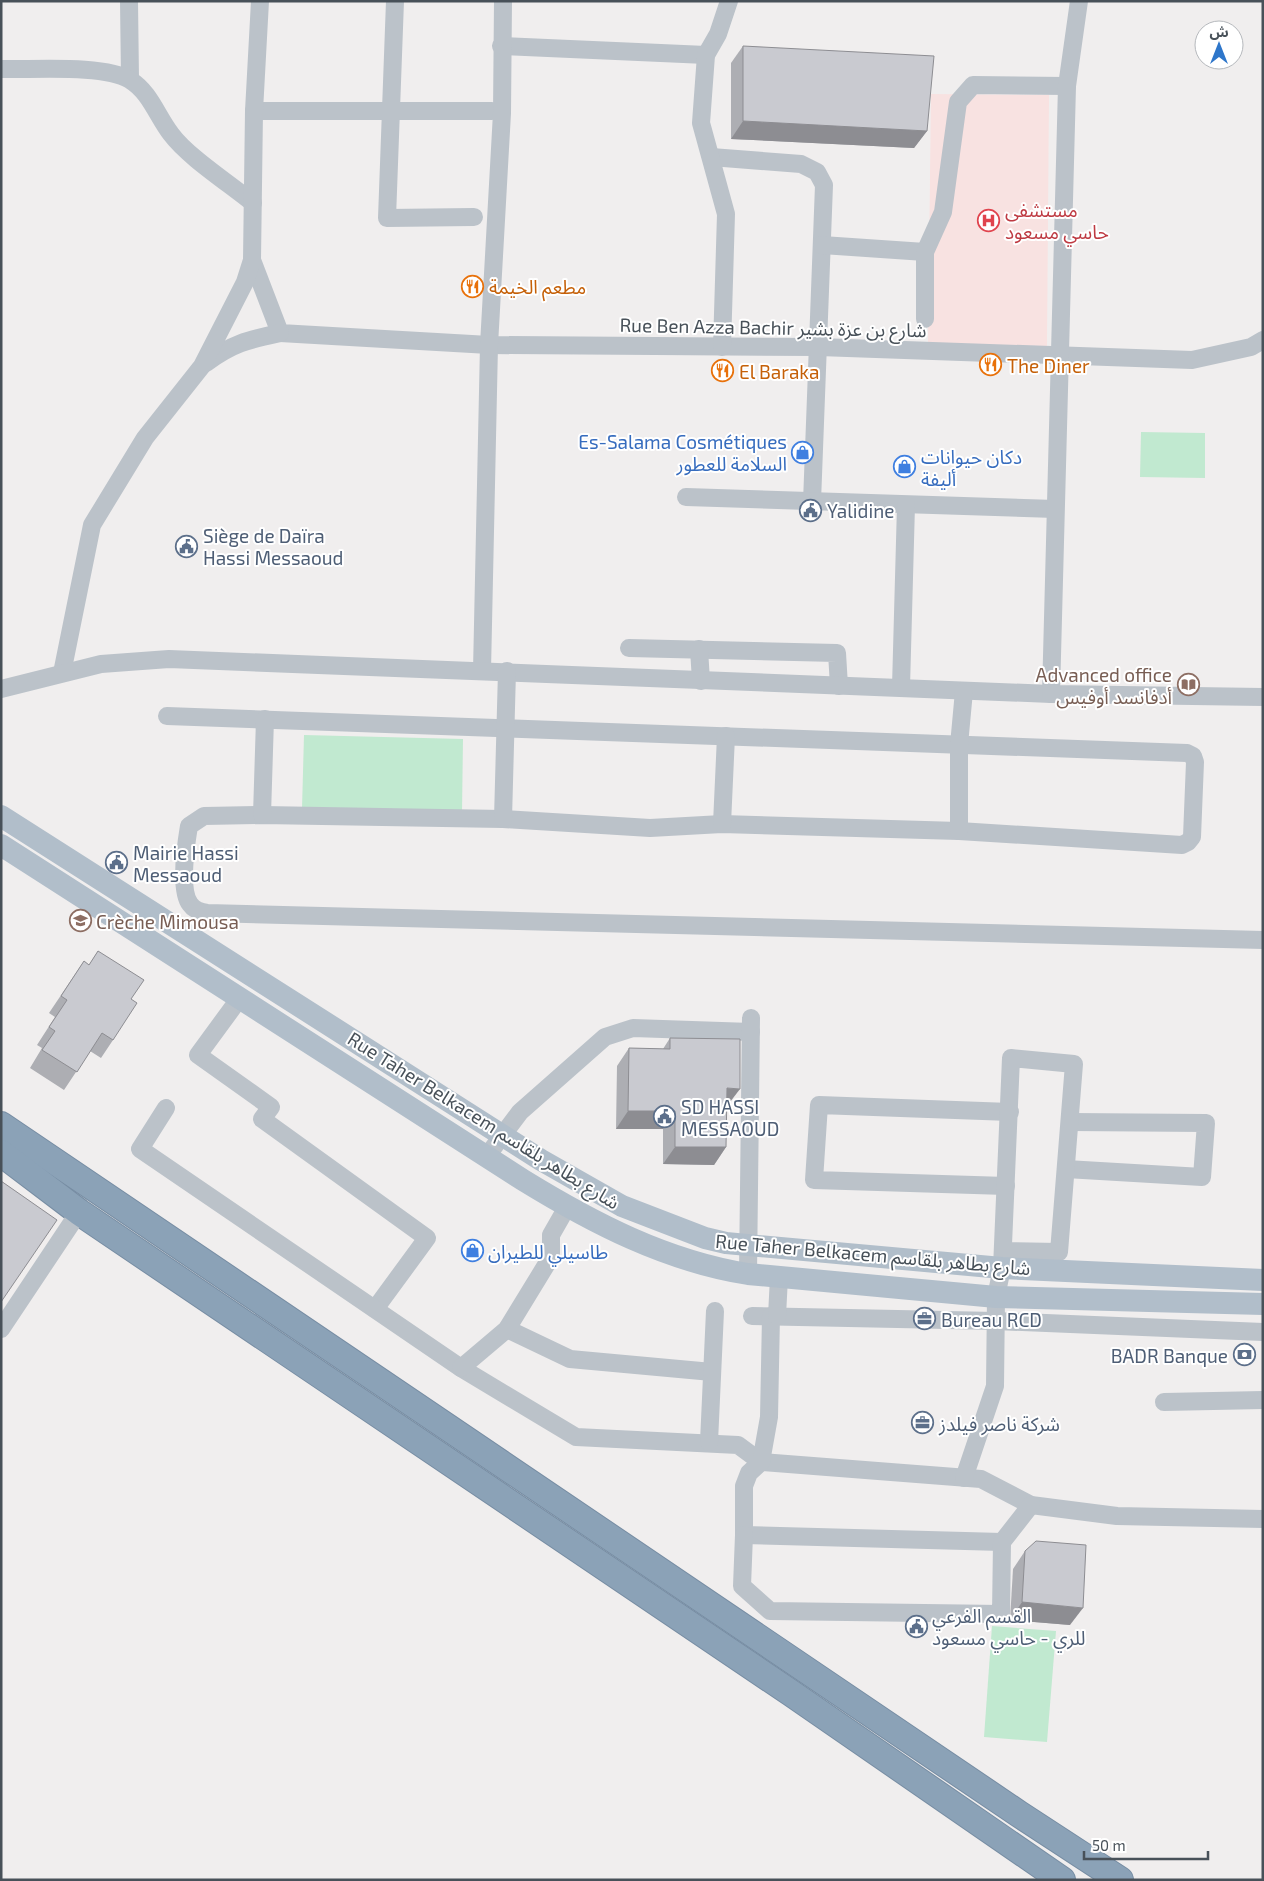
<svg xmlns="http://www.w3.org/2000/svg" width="1264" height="1881" font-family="'Exo 2','Noto Sans Arabic',sans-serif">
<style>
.medical{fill:#f8e2e1}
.green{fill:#c1e9d0}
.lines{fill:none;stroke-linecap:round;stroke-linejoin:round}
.highway-casing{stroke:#778da3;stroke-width:28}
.minor{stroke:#bbc2c9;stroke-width:18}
.major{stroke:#b1beca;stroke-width:22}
.highway{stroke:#8ba2b7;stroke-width:26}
.wall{fill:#adaeb3}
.shaded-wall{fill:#8d8d92}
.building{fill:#c9cad0;stroke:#8d8d92}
.labels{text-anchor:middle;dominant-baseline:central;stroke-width:4;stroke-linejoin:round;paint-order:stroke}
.health-label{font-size:19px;fill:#be3a42;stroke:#fff;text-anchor:start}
.food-label{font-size:19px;fill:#c56008;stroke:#fff;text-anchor:start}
.street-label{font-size:19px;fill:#485159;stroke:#fff}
.shop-label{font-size:19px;fill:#366cbe;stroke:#fff;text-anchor:start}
.service-label{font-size:19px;fill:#4e5e75;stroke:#fff;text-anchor:start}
.education-label{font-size:19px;fill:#785e54;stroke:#fff;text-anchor:end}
</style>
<rect width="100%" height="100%" fill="#f0eeee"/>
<path class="medical" d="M931,94L1049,95L1047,346L928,344Z"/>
<g class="green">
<path d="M1141,432L1205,433V478L1140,477Z"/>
<path d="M304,735L463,739L462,813L302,809Z"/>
<path d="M992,1626L1056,1631L1047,1742L984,1737Z"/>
</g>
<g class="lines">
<defs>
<g id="highway">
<path d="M1,1125L1019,1814L1120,1880"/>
<path d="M1,1153L79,1212L791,1693L1062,1880"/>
</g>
</defs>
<use href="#highway" class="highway-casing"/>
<g class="minor">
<path d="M129,1L130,79"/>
<path d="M395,1L387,218L474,217"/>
<path d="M501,46L706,55"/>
<path d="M1,69C32,70 105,64 130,80C150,92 157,116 171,134C188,157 230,184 253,203"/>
<path d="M254,111H492"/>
<path d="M711,157L801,164L817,172L824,185L812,502"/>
<path d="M822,245L925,252"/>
<path d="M252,260L280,333L489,345L819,347L1192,360L1251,347L1263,340"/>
<path d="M925,319V252L943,212L958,102L973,85L1067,86"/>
<path d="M722,347L726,214L701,123L706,55L718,34L729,1"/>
<path d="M206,363C233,343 248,340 280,333"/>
<path d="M686,497L1055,509"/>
<path d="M629,648L837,653L839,686"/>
<path d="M699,649L701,681"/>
<path d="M482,671L489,345L502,113L503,1"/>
<path d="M62,673L92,525L145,438L202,366L245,282L252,260L254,111L260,1"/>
<path d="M901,687L906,505"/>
<path d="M1,689L101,664L169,659L1051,694L1263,697"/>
<path d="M1051,694L1067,86L1079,1"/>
<path d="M167,716L1187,753L1193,756L1195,762L1192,837L1188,842L1182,845L959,831L722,824L650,828L503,819L262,815L204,816L189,826C186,844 179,890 190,904C194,910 201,912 207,913L1263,940"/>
<path d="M262,815L265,719"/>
<path d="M503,819L507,671"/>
<path d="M722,824L726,736"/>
<path d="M959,831V745L964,691"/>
<path d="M239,999L198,1055L271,1107L262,1119L427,1238L375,1309"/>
<path d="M166,1108L140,1149L461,1368L576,1437L738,1445L761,1462L981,1479L1031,1505L1117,1516L1263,1519"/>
<path d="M487,1156L520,1112L605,1037L633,1028L751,1032"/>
<path d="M1066,1169L1202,1177L1206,1123L1070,1122"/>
<path d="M1006,1186L814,1180L819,1105L1010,1112"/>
<path d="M748,1274L751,1018"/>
<path d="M752,1316L996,1321L1263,1332"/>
<path d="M771,1316L769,1417L761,1462L749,1473L744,1486V1535L1002,1542"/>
<path d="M777,1316L779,1277"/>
<path d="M1,1329L79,1212"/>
<path d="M507,1329L570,1359L712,1372"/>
<path d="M461,1368L507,1329L551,1257V1235L567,1207"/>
<path d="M1164,1402L1263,1400"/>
<path d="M709,1442L715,1311"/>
<path d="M964,1478L995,1386L996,1297L1002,1268L1011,1058L1074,1064L1059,1252L1003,1251"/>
<path d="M744,1535L742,1586L770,1611L1001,1614L1002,1542L1031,1505"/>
</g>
<g class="major">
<path d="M1,816L541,1160L622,1206L705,1238L726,1243L1002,1268L1263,1280"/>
<path d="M1,845L523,1180C593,1223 666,1261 748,1274L996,1297L1263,1304"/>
</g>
<use href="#highway" class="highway"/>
</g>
<g class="wall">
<path d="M743,46L927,131L914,148L731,139V63Z"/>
<path d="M98,951L131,999L113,1040L101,1058L90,1051L64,1090L30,1068L42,1048L37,1045L55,1017L49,1013L84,961L89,965Z"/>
<path d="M670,1038L727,1106H726V1147L714,1165L663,1164V1129H616L617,1066L629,1048L663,1049Z"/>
<path d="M1025,1551L1070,1625L1010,1620L1013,1569Z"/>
</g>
<g class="shaded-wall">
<path d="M743,121L927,131L914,148L731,139Z"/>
<path d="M727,1088L740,1089L727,1106H714Z"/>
<path d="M628,1111H675L663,1129H616Z"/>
<path d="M675,1147H726L714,1165L663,1164Z"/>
<path d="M1022,1602L1083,1608L1070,1625L1010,1620Z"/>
</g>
<g class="building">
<path d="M743,46L934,56L927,131L743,121Z"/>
<path d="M98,951L144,980L131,999L137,1003L113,1040L102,1033L77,1072L42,1050L55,1031L49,1027L67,1000L61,996L84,961L89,965Z"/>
<path d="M670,1038L740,1039V1089L727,1088L726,1147H675V1111H628L629,1048L670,1049Z"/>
<path d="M1,1181L57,1220L1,1302Z"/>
<path d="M1036,1541L1086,1545L1083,1608L1022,1602L1025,1551Z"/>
</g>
<defs>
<symbol id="hospital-ring" viewBox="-11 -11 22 22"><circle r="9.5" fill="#fff" stroke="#e0444e" stroke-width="1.5"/><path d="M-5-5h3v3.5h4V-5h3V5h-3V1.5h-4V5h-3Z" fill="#e0444e"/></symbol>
<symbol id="restaurant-ring" viewBox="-11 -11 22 22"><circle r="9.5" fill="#fff" stroke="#e8710a" stroke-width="1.5"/><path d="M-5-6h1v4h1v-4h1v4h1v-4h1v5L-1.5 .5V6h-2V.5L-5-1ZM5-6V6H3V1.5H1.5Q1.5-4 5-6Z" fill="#e8710a"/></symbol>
<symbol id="shop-ring" viewBox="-11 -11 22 22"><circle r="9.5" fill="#fff" stroke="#3f7fe0" stroke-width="1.5"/><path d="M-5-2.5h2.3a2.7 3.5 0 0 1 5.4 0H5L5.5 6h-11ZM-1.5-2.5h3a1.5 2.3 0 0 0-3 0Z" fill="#3f7fe0"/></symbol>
<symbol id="civic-ring" viewBox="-11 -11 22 22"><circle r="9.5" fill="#fff" stroke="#5c6f8a" stroke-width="1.5"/><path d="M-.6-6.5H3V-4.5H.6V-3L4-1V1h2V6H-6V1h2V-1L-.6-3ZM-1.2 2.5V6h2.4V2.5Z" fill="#5c6f8a"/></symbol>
<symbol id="library-ring" viewBox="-11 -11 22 22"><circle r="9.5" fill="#fff" stroke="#8d6e63" stroke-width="1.5"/><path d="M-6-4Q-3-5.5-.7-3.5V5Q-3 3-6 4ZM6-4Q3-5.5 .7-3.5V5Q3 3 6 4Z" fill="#8d6e63"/></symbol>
<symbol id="school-ring" viewBox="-11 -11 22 22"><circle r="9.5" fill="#fff" stroke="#8d6e63" stroke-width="1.5"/><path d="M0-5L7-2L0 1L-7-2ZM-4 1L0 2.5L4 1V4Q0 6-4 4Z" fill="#8d6e63"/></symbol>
<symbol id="office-ring" viewBox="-11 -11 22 22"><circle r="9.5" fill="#fff" stroke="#5c6f8a" stroke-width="1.5"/><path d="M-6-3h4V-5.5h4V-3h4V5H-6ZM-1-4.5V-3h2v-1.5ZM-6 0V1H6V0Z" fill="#5c6f8a"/></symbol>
<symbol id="bank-ring" viewBox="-11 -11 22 22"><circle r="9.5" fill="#fff" stroke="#5c6f8a" stroke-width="1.5"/><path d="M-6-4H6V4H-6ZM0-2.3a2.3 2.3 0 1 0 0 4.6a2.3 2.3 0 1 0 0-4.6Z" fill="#5c6f8a"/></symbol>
</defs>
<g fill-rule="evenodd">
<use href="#hospital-ring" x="976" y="208" width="25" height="25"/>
<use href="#restaurant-ring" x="460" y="274" width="25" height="25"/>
<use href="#restaurant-ring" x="978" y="352" width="25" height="25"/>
<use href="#restaurant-ring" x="710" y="358" width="25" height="25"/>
<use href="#shop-ring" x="790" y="440" width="25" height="25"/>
<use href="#shop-ring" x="892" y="454" width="25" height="25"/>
<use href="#civic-ring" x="798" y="498" width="25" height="25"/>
<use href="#civic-ring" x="174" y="534" width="25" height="25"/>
<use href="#library-ring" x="1176" y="672" width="25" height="25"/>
<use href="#civic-ring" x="104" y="850" width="25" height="25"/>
<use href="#school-ring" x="68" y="908" width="25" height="25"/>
<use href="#civic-ring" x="652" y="1104" width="25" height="25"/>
<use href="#shop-ring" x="460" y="1238" width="25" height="25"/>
<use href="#office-ring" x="912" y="1306" width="25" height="25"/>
<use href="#bank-ring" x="1232" y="1342" width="25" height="25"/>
<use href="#office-ring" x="910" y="1410" width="25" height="25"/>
<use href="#civic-ring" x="904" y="1614" width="25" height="25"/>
</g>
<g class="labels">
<g class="health-label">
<text x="1005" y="209">مستشفى<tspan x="1005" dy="22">حاسي مسعود</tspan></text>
</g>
<g class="food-label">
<text x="489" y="286">مطعم الخيمة</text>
<text x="1007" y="365">The Diner</text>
<text x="739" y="371">El Baraka</text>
</g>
<g class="street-label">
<text transform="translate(773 327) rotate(1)">Rue Ben Azza Bachir شارع بن عزة بشير</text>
<text transform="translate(484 1120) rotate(32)">Rue Taher Belkacem شارع بطاهر بلقاسم</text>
<text transform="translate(873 1254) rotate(5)">Rue Taher Belkacem شارع بطاهر بلقاسم</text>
</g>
<g class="shop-label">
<text x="787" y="441" text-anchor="end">Es-Salama Cosmétiques<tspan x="787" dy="22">السلامة للعطور</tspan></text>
<text x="921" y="456">دكان حيوانات<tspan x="921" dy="22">أليفة</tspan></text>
<text x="488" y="1251">طاسيلي للطيران</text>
</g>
<g class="service-label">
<text x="827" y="510">Yalidine</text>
<text x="203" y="535">Siège de Daïra<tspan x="203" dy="22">Hassi Messaoud</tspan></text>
<text x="133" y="852">Mairie Hassi<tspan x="133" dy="22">Messaoud</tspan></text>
<text x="681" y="1106">SD HASSI<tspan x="681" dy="22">MESSAOUD</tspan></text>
<text x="941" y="1319">Bureau RCD</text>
<text x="1228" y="1355" text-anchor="end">BADR Banque</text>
<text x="939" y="1423">شركة ناصر فيلدز</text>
<text x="932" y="1615">القسم الفرعي<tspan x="932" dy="22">للري - حاسي مسعود</tspan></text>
</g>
<g class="education-label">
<text x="1172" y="674">Advanced office<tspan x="1172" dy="22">أدفانسد أوفيس</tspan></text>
<text x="96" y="921" text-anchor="start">Crèche Mimousa</text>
</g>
</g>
<rect width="1264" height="1881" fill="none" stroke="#485159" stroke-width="5"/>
<g transform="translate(1219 45)"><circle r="24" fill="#ffffff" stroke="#b6b9bd"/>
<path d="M0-4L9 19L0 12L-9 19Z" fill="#2e76ca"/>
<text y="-8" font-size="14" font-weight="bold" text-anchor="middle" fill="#485159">ش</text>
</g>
<path d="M1084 1851v8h124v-8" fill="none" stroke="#485159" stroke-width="2.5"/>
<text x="1092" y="1851" font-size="15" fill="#485159" stroke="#ffffff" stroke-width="4" paint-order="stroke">50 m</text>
</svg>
